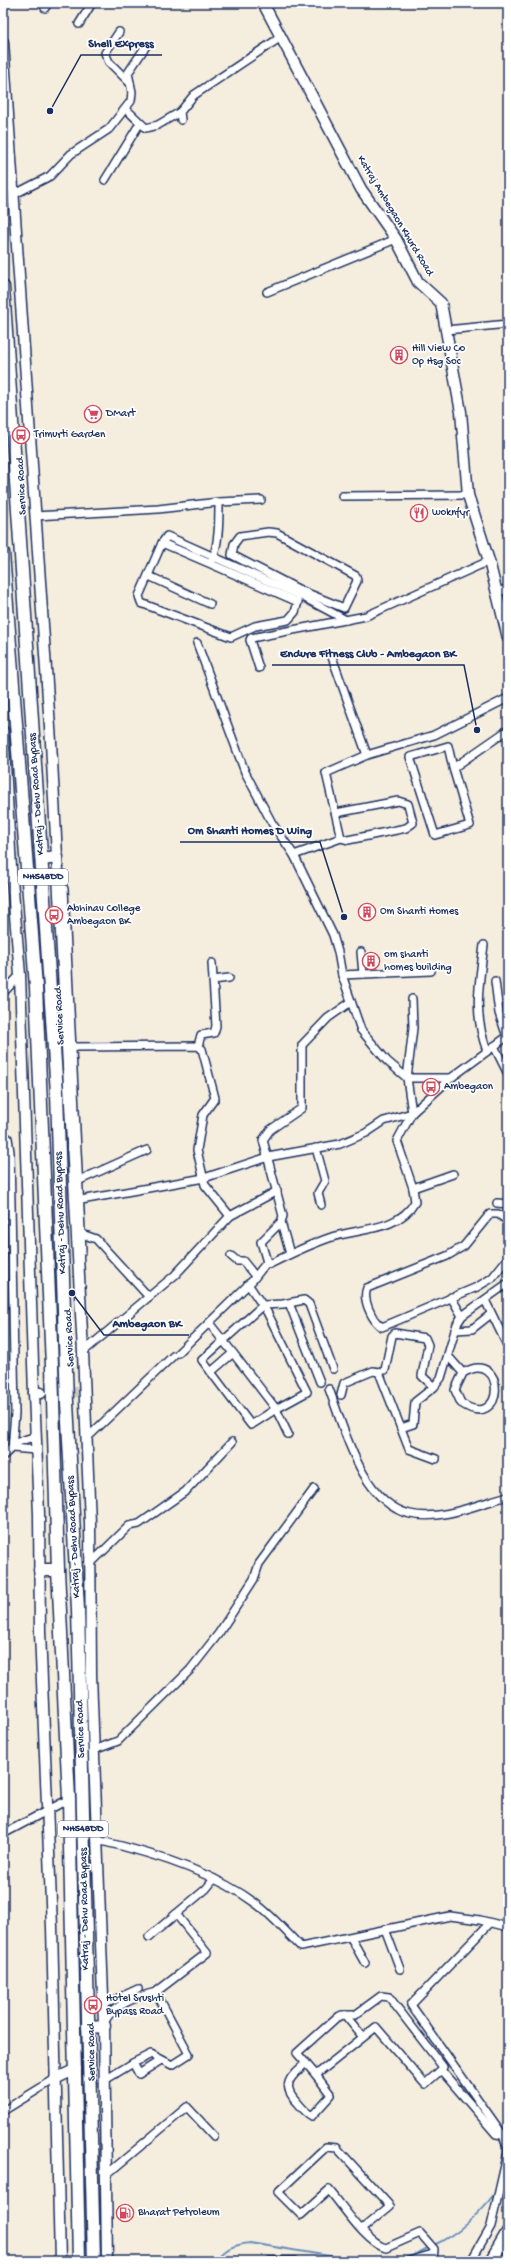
<svg xmlns="http://www.w3.org/2000/svg" width="511" height="2264" font-family="'Gochi Hand',sans-serif">
<style>
.lines{fill:none;stroke-linecap:round;stroke-linejoin:round}
.stream{stroke:#688fbc;stroke-width:2}
.secondary-tunnel{stroke:#c9c8c5;stroke-width:10;stroke-dasharray:10 5;stroke-linecap:butt}
.street-casing{stroke:#1b2f5e;stroke-width:10}
.secondary-casing{stroke:#1b2f5e;stroke-width:13}
.highway-casing{stroke:#1b2f5e;stroke-width:15}
.street{stroke:#fff;stroke-width:7}
.secondary{stroke:#fff;stroke-width:10}
.highway{stroke:#fff;stroke-width:12}
.labels{text-anchor:middle;dominant-baseline:central;stroke-width:3.5;stroke-linejoin:round;paint-order:stroke}
.shield{fill:#fff;stroke:#5f6d8e;stroke-width:1}
.shield-label{font-size:10px;font-weight:bold;fill:#1b2f5e}
.street-label{font-size:11px;fill:#1b2f5e;stroke:#fff}
.poi-label{font-size:11px;fill:#1b2f5e;stroke:#fff;text-anchor:start}
.leader{fill:none;stroke:#1b2f5e;stroke-width:1.5}
.callout-dot{fill:#1b2f5e;stroke:#fff;stroke-width:1.5}
.callout-label{font-size:12px;text-anchor:middle;font-weight:bold;fill:#1b2f5e;stroke:#fff;stroke-width:3.5;stroke-linejoin:round;paint-order:stroke}
</style>
<rect width="100%" height="100%" fill="#f5eedf"/>
<filter id="ink" filterUnits="userSpaceOnUse"><feTurbulence type="fractalNoise" baseFrequency=".025" numOctaves="2"/><feDisplacementMap in="SourceGraphic" scale="8" xChannelSelector="R" yChannelSelector="G"/><feConvolveMatrix kernelMatrix="1 2 1 2 8 2 1 2 1" color-interpolation-filters="sRGB"/></filter>
<g filter="url(#ink)">
<g class="lines">
<g class="stream">
<path d="M504,2182L508,2176"/>
<path d="M434,2245C460,2233 479,2214 496,2192"/>
<path d="M216,2261C226,2248 233,2245 250,2243L360,2261"/>
<path d="M392,2261L412,2256L430,2247"/>
</g>
<g class="secondary-tunnel">
<path d="M3,227L9,226"/>
<path d="M3,237L11,236"/>
<path d="M41,1393L78,1392"/>
</g>
<defs>
<g id="street">
<path d="M45,8L48,3"/>
<path d="M79,24L92,3"/>
<path d="M119,32L105,53L109,62L130,83"/>
<path d="M126,109L146,128L158,125L180,112"/>
<path d="M181,120L180,112L194,95L281,37"/>
<path d="M105,180L140,123"/>
<path d="M13,195L50,176L71,154L109,129L131,101L132,92L128,73L146,46"/>
<path d="M267,292L396,239"/>
<path d="M446,330L508,324"/>
<path d="M342,496L468,495"/>
<path d="M35,516L158,509L219,502L261,500"/>
<path d="M268,532L277,533L356,576L357,581L344,608L302,591L232,555L234,544L240,536Z"/>
<path d="M162,543L167,536L301,596L346,620"/>
<path d="M211,564L298,602L295,612L288,620L255,626L231,637L141,603L139,596L162,543L211,564C219,545 219,522 219,502"/>
<path d="M149,576L210,604"/>
<path d="M497,593L508,588"/>
<path d="M197,643L245,772L272,823L294,855L333,935L338,952L342,975L361,1030L387,1061L407,1078H451"/>
<path d="M332,657L367,755L434,735L508,698"/>
<path d="M259,668L250,640L251,638L366,616L489,561"/>
<path d="M453,768L448,746L410,757L435,835L470,825L453,768L508,730"/>
<path d="M336,813L398,801L408,804L413,823L406,828L348,840L341,838L326,773L367,755"/>
<path d="M294,855L341,838"/>
<path d="M60,879L64,889L82,1251"/>
<path d="M484,945C479,985 473,1013 487,1051"/>
<path d="M361,952L363,974"/>
<path d="M342,975L431,971"/>
<path d="M213,980L229,978"/>
<path d="M495,981L499,1013L507,1037"/>
<path d="M3,993L20,975"/>
<path d="M198,1046L201,1035L214,1033L216,1026L212,963"/>
<path d="M494,1046L508,1074"/>
<path d="M73,1047L198,1046L202,1049L215,1098L203,1115L197,1150L205,1185L230,1216"/>
<path d="M3,1135L8,1138L10,1152L15,1413L12,1448"/>
<path d="M316,1148L325,1181L318,1193L321,1205"/>
<path d="M80,1180L147,1150"/>
<path d="M413,1188L453,1174"/>
<path d="M81,1200L204,1178L268,1157L340,1144L366,1133L384,1121L412,1113L451,1078L508,1036"/>
<path d="M497,1203L508,1204"/>
<path d="M508,1221L498,1214H490L464,1246L447,1256L367,1288C362,1299 372,1321 382,1327L477,1287L492,1278L508,1258"/>
<path d="M281,1222L290,1254"/>
<path d="M82,1234L96,1239L149,1297"/>
<path d="M231,1256L237,1261H243L255,1276"/>
<path d="M270,1264C290,1254 309,1245 329,1238C357,1228 398,1232 415,1202L413,1188L397,1141L412,1113L407,1078L413,1028L412,999"/>
<path d="M248,1284L267,1312L307,1392L276,1409L288,1434"/>
<path d="M451,1297L462,1316"/>
<path d="M485,1300L508,1347"/>
<path d="M289,1303L320,1382"/>
<path d="M508,1305V1312"/>
<path d="M209,1323L233,1353L211,1372L251,1425L276,1409L233,1353"/>
<path d="M455,1330L472,1329L491,1314"/>
<path d="M83,1352L175,1275L230,1216L277,1191"/>
<path d="M178,1353L252,1281L267,1262L261,1242L281,1222L283,1216L263,1140L270,1130L302,1108V1045L328,1018L351,1002"/>
<path d="M448,1356L463,1373L455,1390L461,1403C506,1434 507,1347 463,1373"/>
<path d="M385,1370L392,1336L395,1333L425,1338L428,1345L422,1376L434,1387"/>
<path d="M211,1372L202,1360L263,1305L283,1304L304,1300L309,1304L333,1369"/>
<path d="M329,1389C344,1428 362,1503 410,1514C442,1521 478,1504 508,1496"/>
<path d="M341,1395L344,1383L373,1371L379,1372L409,1449L436,1459"/>
<path d="M401,1428L413,1424L415,1402L434,1387L441,1378L457,1324L462,1316L508,1283"/>
<path d="M87,1438L173,1356"/>
<path d="M12,1448L36,1450"/>
<path d="M3,1456L18,1442L36,1436"/>
<path d="M90,1564L129,1526L139,1524L186,1491L232,1442"/>
<path d="M94,1750L118,1741L190,1670L219,1633L254,1579L259,1564L314,1489"/>
<path d="M3,1834L69,1799"/>
<path d="M97,1840C149,1852 212,1871 255,1903C272,1915 287,1933 301,1947L450,1916L480,1920L508,1927"/>
<path d="M176,1914L206,1889L214,1879"/>
<path d="M490,1923L411,2005L503,2135L508,2149"/>
<path d="M385,1929L400,1969"/>
<path d="M149,1937L176,1914L207,1953L156,1992"/>
<path d="M351,1938L365,1963"/>
<path d="M103,2005L138,1989"/>
<path d="M345,2015L363,2037"/>
<path d="M105,2021C114,2004 137,1997 156,1992L189,2054L172,2065L151,2054L133,2063"/>
<path d="M306,2063C290,2077 280,2085 298,2103C302,2108 306,2113 312,2116L331,2095L316,2075"/>
<path d="M441,2070L443,2067L389,1997L381,1996L355,2015H342L336,2018L297,2053L316,2075L376,2027L425,2084L441,2070L496,2134L503,2135"/>
<path d="M105,2080L133,2063L139,2074L161,2060"/>
<path d="M3,2111L55,2079"/>
<path d="M106,2175L187,2107L214,2136"/>
<path d="M362,2229L390,2206L337,2148L326,2147L278,2192L301,2215L329,2190C343,2206 366,2243 386,2248L420,2233L434,2249L433,2261"/>
<path d="M270,2261H295"/>
<path d="M409,2261L433,2254"/>
<path d="M471,2261L491,2226L508,2152"/>
</g>
<g id="secondary">
<path d="M263,3L361,189L396,239L418,282L441,303L461,412L468,495L489,561L508,638"/>
<path d="M3,42L51,742L83,1352L90,1523L91,1675L104,2023L107,2261"/>
<path d="M3,731L11,867L20,975L34,1393"/>
<path d="M41,1393H34L39,1514L40,1632L52,1927L60,2261"/>
<path d="M55,2079L76,2069"/>
</g>
<g id="highway">
<path d="M3,287L57,1093L67,1403L78,1609L94,2261"/>
<path d="M3,553L36,987L52,1366L58,1570L69,1799L79,2261"/>
<path d="M42,859L57,857"/>
<path d="M40,1570H58"/>
<path d="M88,2027L104,2026"/>
<path d="M491,2261L508,2232"/>
</g>
</defs>
<use href="#street" class="street-casing"/>
<use href="#secondary" class="secondary-casing"/>
<use href="#highway" class="highway-casing"/>
<use href="#street" class="street"/>
<use href="#secondary" class="secondary"/>
<use href="#highway" class="highway"/>
</g>
</g>
<defs>
<symbol id="building-ring" viewBox="-11 -11 22 22"><circle r="9.5" fill="#fff" stroke="#d1495b" stroke-width="1.5"/><path d="M-4-6H4V6H1V3H-1V6H-4ZM-2.5-4.3h1.7v1.8h-1.7ZM.8-4.3h1.7v1.8H.8ZM-2.5-1h1.7V.8h-1.7ZM.8-1h1.7V.8H.8Z" fill="#d1495b"/></symbol>
<symbol id="supermarket-ring" viewBox="-11 -11 22 22"><circle r="9.5" fill="#fff" stroke="#d1495b" stroke-width="1.5"/><path d="M-6-5.5h2.5l.6 2H6L4.5 2H-2.5L-4.4-4H-6ZM-1.5 3.2a1.3 1.3 0 1 0 .1 0ZM3 3.2a1.3 1.3 0 1 0 .1 0Z" fill="#d1495b"/></symbol>
<symbol id="bus-ring" viewBox="-11 -11 22 22"><circle r="9.5" fill="#fff" stroke="#d1495b" stroke-width="1.5"/><path d="M-5-6H5V4H4V6H2V4H-2V6H-4V4H-5ZM-3.5-4V0h7V-4ZM-3.5 1.2v1.5H-2V1.2ZM2 1.2v1.5H3.5V1.2Z" fill="#d1495b"/></symbol>
<symbol id="restaurant-ring" viewBox="-11 -11 22 22"><circle r="9.5" fill="#fff" stroke="#d1495b" stroke-width="1.5"/><path d="M-5-6h1v4h1v-4h1v4h1v-4h1v5L-1.5 .5V6h-2V.5L-5-1ZM5-6V6H3V1.5H1.5Q1.5-4 5-6Z" fill="#d1495b"/></symbol>
<symbol id="fuel-ring" viewBox="-11 -11 22 22"><circle r="9.5" fill="#fff" stroke="#d1495b" stroke-width="1.5"/><path d="M-5.5-6h7V0h2V4h1.3V-2.5L3-4.5l.8-.8L6-3V5H2.5V1h-1V6h-7ZM-4.2-4.7v3.2H.2V-4.7Z" fill="#d1495b"/></symbol>
</defs>
<g fill-rule="evenodd">
<use href="#building-ring" x="389" y="345" width="20" height="20"/>
<use href="#supermarket-ring" x="83" y="404" width="20" height="20"/>
<use href="#bus-ring" x="11" y="425" width="20" height="20"/>
<use href="#restaurant-ring" x="409" y="503" width="20" height="20"/>
<use href="#building-ring" x="357" y="902" width="20" height="20"/>
<use href="#bus-ring" x="44" y="905" width="20" height="20"/>
<use href="#building-ring" x="361" y="951" width="20" height="20"/>
<use href="#bus-ring" x="421" y="1077" width="20" height="20"/>
<use href="#bus-ring" x="83" y="1995" width="20" height="20"/>
<use href="#fuel-ring" x="115" y="2203" width="20" height="20"/>
</g>
<g class="labels">
<g class="shield">
<rect x="18" y="869" width="50" height="16" rx="3"/>
<rect x="58" y="1821" width="50" height="16" rx="3"/>
</g>
<g class="shield-label">
<text x="43" y="877">NH548DD</text>
<text x="83" y="1829">NH548DD</text>
</g>
<g class="street-label">
<text transform="translate(395 216) rotate(59)">Katraj Ambegaon Khurd Road</text>
<text transform="translate(22 486) rotate(-93)">Service Road</text>
<text transform="translate(37 794) rotate(-94)">Katraj - Dehu Road Bypass</text>
<text transform="translate(60 1016) rotate(-93)">Service Road</text>
<text transform="translate(61 1213) rotate(-92)">Katraj - Dehu Road Bypass</text>
<text transform="translate(70 1338) rotate(-93)">Service Road</text>
<text transform="translate(74 1537) rotate(-93)">Katraj - Dehu Road Bypass</text>
<text transform="translate(81 1729) rotate(-92)">Service Road</text>
<text transform="translate(85 1909) rotate(-91)">Katraj - Dehu Road Bypass</text>
<text transform="translate(92 2052) rotate(-91)">Service Road</text>
</g>
<g class="poi-label">
<text x="412" y="349">Hill View Co<tspan x="412" dy="13">Op Hsg Soc</tspan></text>
<text x="106" y="414">DMart</text>
<text x="34" y="435">Trimurti Garden</text>
<text x="432" y="513">woknfyr</text>
<text x="67" y="909">Abhinav College<tspan x="67" dy="13">Ambegaon BK</tspan></text>
<text x="380" y="912">Om Shanti Homes</text>
<text x="384" y="955">om shanti<tspan x="384" dy="13">homes building</tspan></text>
<text x="444" y="1087">Ambegaon</text>
<text x="106" y="1999">Hotel Srushti<tspan x="106" dy="13">Bypass Road</tspan></text>
<text x="138" y="2213">Bharat Petroleum</text>
</g>
</g>
<path class="leader" d="M50 111L81 55H162M477 730L464 665H272M344 917L320 842H180M72 1293L104 1335H189"/>
<g class="callout-dot">
<circle cx="50" cy="111" r="4"/>
<circle cx="477" cy="730" r="4"/>
<circle cx="344" cy="917" r="4"/>
<circle cx="72" cy="1293" r="4"/>
</g>
<g class="callout-label">
<text x="121" y="47">Shell Express</text>
<text x="368" y="657">Endure Fitness Club - Ambegaon BK</text>
<text x="250" y="834">Om Shanti Homes D Wing</text>
<text x="147" y="1327">Ambegaon BK</text>
</g>
<rect width="511" height="2264" fill="none" stroke="#fff" stroke-width="16"/>
<rect x="8" y="8" width="495" height="2248" fill="none" stroke="#1b2f5e" stroke-width="1.5" filter="url(#ink)"/>
</svg>
